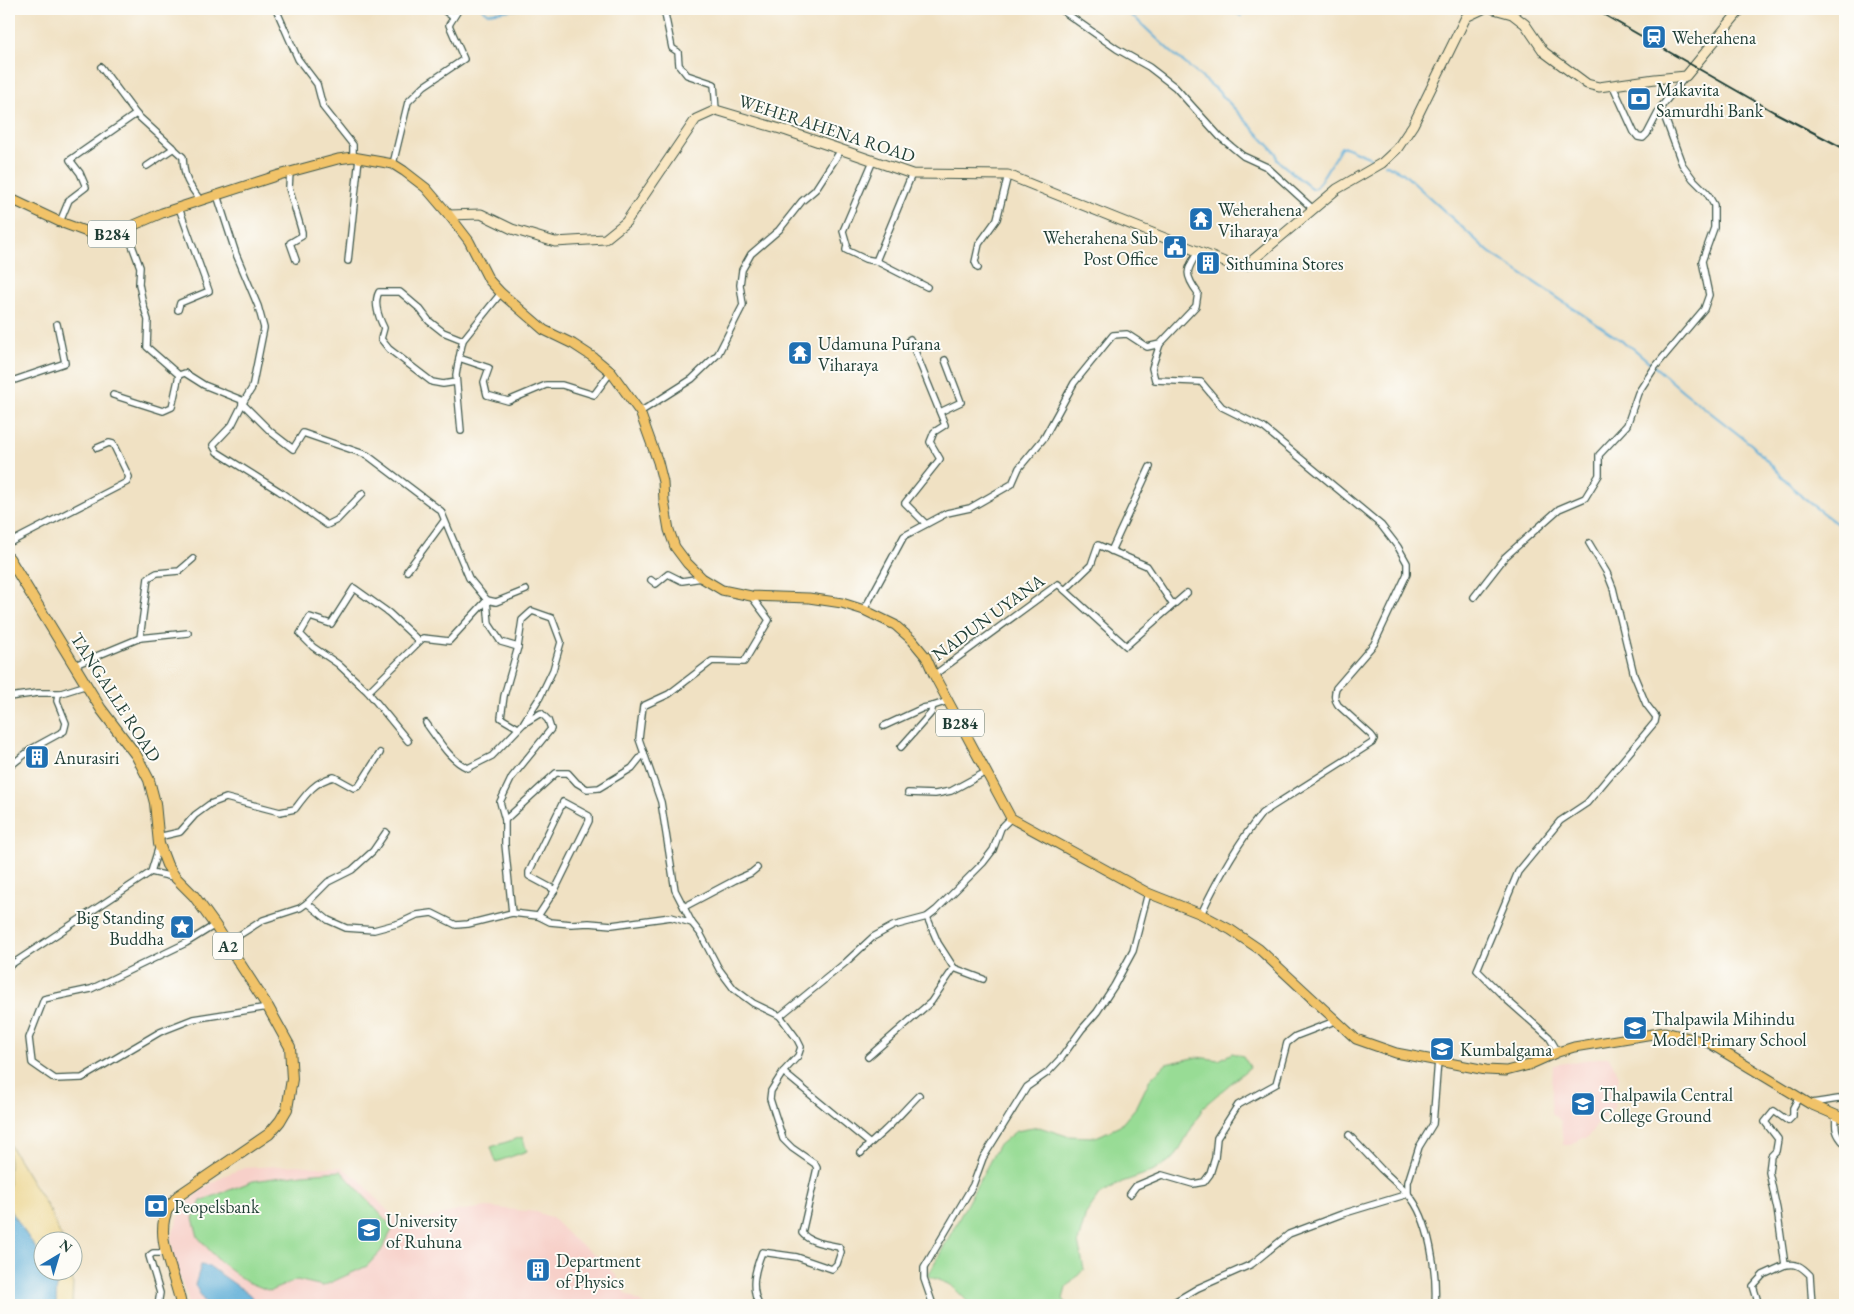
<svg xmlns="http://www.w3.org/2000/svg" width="1854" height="1314" font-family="'EB Garamond',serif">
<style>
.built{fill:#f7d0c9}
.green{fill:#98dc95;stroke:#5c8c64}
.sand{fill:#eeda9e;stroke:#868c69}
.water{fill:#5dadd7;stroke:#3e7586}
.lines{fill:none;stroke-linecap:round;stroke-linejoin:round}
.stream{stroke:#5dadd7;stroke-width:2}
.minor-casing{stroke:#3e5649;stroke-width:8}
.secondary-casing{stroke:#3e5649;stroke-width:11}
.primary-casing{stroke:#3e5649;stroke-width:11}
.trunk-casing{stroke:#3e5649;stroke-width:12}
.minor{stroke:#fff;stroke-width:5.5}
.secondary{stroke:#f9e7c3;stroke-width:9}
.primary{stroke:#f1c369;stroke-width:9}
.trunk{stroke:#f1c369;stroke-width:10}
.rail{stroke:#1f3d34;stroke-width:2}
.labels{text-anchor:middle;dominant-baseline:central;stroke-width:4;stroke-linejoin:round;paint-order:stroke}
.shield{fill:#fdfcf7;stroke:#62766e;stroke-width:1}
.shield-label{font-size:16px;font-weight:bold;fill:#1f3d34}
.poi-label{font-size:18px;fill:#1f3d34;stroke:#fdfcf7;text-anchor:start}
.street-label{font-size:18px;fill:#1f3d34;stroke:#fdfcf7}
</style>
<rect width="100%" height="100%" fill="#fdfcf7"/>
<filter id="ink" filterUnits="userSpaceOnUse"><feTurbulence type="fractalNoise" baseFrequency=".02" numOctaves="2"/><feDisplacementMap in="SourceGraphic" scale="10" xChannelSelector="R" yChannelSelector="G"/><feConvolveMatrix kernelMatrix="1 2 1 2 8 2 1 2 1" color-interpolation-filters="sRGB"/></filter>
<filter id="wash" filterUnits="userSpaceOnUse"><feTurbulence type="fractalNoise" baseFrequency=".0096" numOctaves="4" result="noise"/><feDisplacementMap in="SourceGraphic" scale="20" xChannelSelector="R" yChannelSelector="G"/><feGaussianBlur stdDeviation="1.12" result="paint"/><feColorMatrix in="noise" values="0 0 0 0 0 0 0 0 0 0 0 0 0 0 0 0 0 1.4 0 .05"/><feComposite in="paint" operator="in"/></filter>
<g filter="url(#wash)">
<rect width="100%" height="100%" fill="#f0e1c3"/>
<g class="built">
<path d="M1604,1057H1609L1619,1075L1614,1107L1608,1115L1597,1124L1587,1138H1580L1572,1145H1563L1561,1121L1551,1113L1553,1065Z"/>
<path d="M297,1165L318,1167H341L360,1180L384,1207L401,1222L425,1219L457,1211L487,1207L537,1212L552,1218L572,1238L595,1255L616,1275L626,1294L645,1305H187V1295L175,1267L171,1238L182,1208L204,1188L223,1176L244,1168Z"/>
</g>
<g class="green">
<path d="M1232,1053L1243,1056L1250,1067L1204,1106L1175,1157L1154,1171L1122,1182L1099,1195L1086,1214L1078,1242L1084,1269L1066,1288L1063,1299L1068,1305H971L951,1285L928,1276L998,1146L1016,1131L1039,1127L1067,1136L1096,1137L1120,1126L1137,1106L1150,1079L1166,1064L1197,1057L1219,1060Z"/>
<path d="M522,1137L527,1151L496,1162L491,1147Z"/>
<path d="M341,1171L393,1228L381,1251L367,1266L323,1286L297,1280L270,1291L245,1281L219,1261L198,1237L193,1218L201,1201L253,1181L302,1174Z"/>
</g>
<g class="sand">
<path d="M9,1144L50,1211L63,1241L42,1242V1257L9,1209Z"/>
<path d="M53,1272H71L73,1283L72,1305H56L57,1278Z"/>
</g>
<g class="water">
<path d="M9,1209L42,1257V1272H53L57,1277L56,1305H9Z"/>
<path d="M201,1265L209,1266L249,1294L260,1305H206L195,1285Z"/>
</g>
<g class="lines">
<g class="stream">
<path d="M482,9L488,13L519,9"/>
<path d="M1121,9L1135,18L1170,51L1217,90L1276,153L1277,160L1312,189L1316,188L1341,147H1345L1378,161"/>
<path d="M1230,9L1241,16"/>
<path d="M1385,164L1403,173L1489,252L1634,349L1683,391L1752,445L1803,498L1845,530"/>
</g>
</g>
</g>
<g filter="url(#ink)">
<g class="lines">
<defs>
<g id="minor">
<path d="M276,9L298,59L317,84L323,107L353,145V157"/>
<path d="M442,9L453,17"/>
<path d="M664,9L672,48L678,52L679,65L687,75L714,84L716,110"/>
<path d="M1060,9L1117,49L1149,67L1175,87L1220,137L1243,156L1267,167L1313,209"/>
<path d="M101,67L136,114"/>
<path d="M1613,86L1634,132L1638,137L1643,138L1647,134L1661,107L1686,76"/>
<path d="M873,161L843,231L847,245L846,250L865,259L876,261L927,287"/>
<path d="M393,164L408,102L424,86L464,59L449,25L459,9"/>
<path d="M147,166L174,148"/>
<path d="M290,172L289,188L302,232V236L290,243L296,260"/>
<path d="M60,222L69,200L86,187L80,173L70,160L136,114L183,157C184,179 188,184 201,201"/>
<path d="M126,229L140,267L139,284L143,304L148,320L147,347L179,375"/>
<path d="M348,261L359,158"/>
<path d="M876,261L912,174"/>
<path d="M978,268L975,262L979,244L997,219L1008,175"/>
<path d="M501,293L463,340L459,358L489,368L484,382L487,395L508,401L546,385H562L594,395L611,372"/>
<path d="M178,310L180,303L209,291L179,208"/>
<path d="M910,339L945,425L934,432L930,442L940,459L905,503L926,524"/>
<path d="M1160,344L1152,368L1155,380L1201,382L1222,407L1264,428L1381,525L1398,547L1407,563V574L1374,644L1336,688C1334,695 1334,699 1338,705L1371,735L1374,739L1372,743L1262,813C1237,844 1218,878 1201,914"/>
<path d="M459,358L456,375L461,431"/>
<path d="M9,382L65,363L57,324"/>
<path d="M456,382L443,384L432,382L389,349L381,339L384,328C379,318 373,303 379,292H400L420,309L429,321L443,332L463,340"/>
<path d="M113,395L163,411L172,407L179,375L185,373L204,385L244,401L252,388L264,328L258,306L236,254L217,195"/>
<path d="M244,401L232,425L213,445L217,452L279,491L327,525L337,520L363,493"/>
<path d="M242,403L271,432L293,449L303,433L367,455L441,511L469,578L487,600L496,602L526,590"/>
<path d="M640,412L692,379L718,354L743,305L740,285L742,270L751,254L779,230L802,201L815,190L841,150"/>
<path d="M940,412L961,402L945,360"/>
<path d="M9,543L127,482L129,477L113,444L109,443L97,448"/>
<path d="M1111,551L1150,467"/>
<path d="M407,571L444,521"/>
<path d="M651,580L656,584L668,574L682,581L702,578"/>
<path d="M1065,590L1091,565L1098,545L1147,566L1173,605"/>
<path d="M1474,597L1505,557L1559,509L1585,498L1599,475V455L1627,425L1638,393L1655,367L1704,309L1709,295L1702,261L1714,228V205L1707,193L1693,179L1682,164L1661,107"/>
<path d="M487,600L489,624L501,642L518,647"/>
<path d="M864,610L904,536L947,513L970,508L1012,484L1019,468L1044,438L1074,383L1113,335L1127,334L1147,347L1160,344L1196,306L1198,293C1184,274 1186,271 1198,252"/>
<path d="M140,638L148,578L157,573L179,571L193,559"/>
<path d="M75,665L140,638L188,633"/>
<path d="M934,675L1058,584L1126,646L1187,593"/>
<path d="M368,692L423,638L449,641L487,600"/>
<path d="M9,697L38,693H59"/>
<path d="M426,723C438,739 449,760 468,768L492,756L523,724L541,713L548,720L551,729L512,777L500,802L505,820V844L512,913L538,916L550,922L571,924L589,923L612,925L671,917L692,923L700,933L719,969L734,989L753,1003L780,1016L797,1039L801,1047L798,1056L783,1072L771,1091L770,1099L783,1139L792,1148L815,1164L817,1168L802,1233C810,1243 827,1244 839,1247L841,1252L837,1264L832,1269L797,1257L762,1252C755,1270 750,1287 759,1305"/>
<path d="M884,726L923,708L933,706"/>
<path d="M518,728L501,718L504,696L518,647L522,620L532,611L552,618L561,642L553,670L540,697L524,722"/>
<path d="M408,741L368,692L338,664L313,647L300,634L310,617L331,624L354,588L389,613L419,641"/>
<path d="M901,747L931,713L933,706L948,701"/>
<path d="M9,767L33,748L64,731L66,723L57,701L58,694L87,685"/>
<path d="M908,793L935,794L951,791L986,772"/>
<path d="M563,802L589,816V821L555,890L529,876V872Z"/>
<path d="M505,820L556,773H568L577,783L587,789L599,788L632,768L644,753"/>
<path d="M158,837L180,832L195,815L210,804L226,798L280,812L295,809C306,794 315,781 334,777L354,788L359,786L380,753"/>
<path d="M151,872L173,877"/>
<path d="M307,903L328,920L346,928L374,930L400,923L417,915L432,913L456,925L468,924L512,913"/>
<path d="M684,907L735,880L751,873L757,868"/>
<path d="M538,916L555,890"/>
<path d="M692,923L675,890L661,802L639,739L643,706L669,694L712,661L744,662L769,620L751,596"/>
<path d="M215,925L186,943L91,989L44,999L29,1038L32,1063L55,1079L82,1078L160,1032L193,1019L268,1007"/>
<path d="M227,943L263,920L300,908L307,903L328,882L352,870L373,851L386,832"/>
<path d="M9,966L151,872L159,846"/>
<path d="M954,968L983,979"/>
<path d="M780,1016L845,963L873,937L893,926L927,917L936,910L983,863L993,850L1001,828L1011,818"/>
<path d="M1558,1052L1549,1037L1507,1000L1477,970L1518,872L1560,821L1587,803L1655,722L1656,717L1646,704L1634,675L1613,588L1607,573L1589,543"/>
<path d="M868,1057L931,1002L954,968L938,943L927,917"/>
<path d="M783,1072L869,1143"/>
<path d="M1812,1103L1845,1098"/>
<path d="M1836,1115C1835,1128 1835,1134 1845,1144"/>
<path d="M1349,1135L1381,1169L1408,1194"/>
<path d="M861,1153C868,1145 875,1139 883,1132C896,1120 907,1107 919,1095"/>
<path d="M1130,1194L1136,1186L1162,1175L1193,1184L1204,1182L1210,1174L1215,1158L1217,1138L1238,1105L1276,1084L1287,1043L1296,1036L1335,1021"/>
<path d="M1785,1265C1797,1263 1801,1266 1810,1275L1812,1305"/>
<path d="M158,1305L160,1293L149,1256L153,1253H167"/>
<path d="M933,1305L924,1279V1268L973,1185L983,1158L1027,1087L1047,1073L1062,1057L1082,1029L1097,1012L1114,986L1133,951L1148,893"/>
<path d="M1169,1305L1198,1288L1252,1264L1289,1234L1342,1214L1408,1194"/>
<path d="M1435,1305C1437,1273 1430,1219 1408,1194V1182L1419,1147L1433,1124L1438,1060"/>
<path d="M1759,1305L1753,1286L1763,1275L1785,1265L1777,1209L1769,1172L1771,1156L1776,1151L1778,1139L1765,1122L1774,1111L1788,1121L1793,1116V1108L1799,1097"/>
</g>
<g id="secondary">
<path d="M1494,9L1512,14L1525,24L1544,52L1587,84L1599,87L1655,79L1686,76L1741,9"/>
<path d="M449,215L481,214L512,229L555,242L605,239L626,222L696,119L716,110L787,131L912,174L1008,175L1232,265H1247L1337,189L1382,163L1397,149L1413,125L1466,17L1483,9"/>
</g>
<path id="primary" d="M9,198L60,222L98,236L111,235L162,213L279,175L338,159L353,157L393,164L404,171L426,188L449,215L469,241L489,280L501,293L544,330L573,344L593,357L611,372L640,412L658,462L663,482L664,501L669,530L675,547L687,563L702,578L722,590L751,596L809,598L842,603L864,610L895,625L912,640L926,657L934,675L1011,818L1148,893L1201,914L1231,930L1259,949L1356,1039L1396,1053L1486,1070L1506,1071L1529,1065L1558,1052L1574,1047L1665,1032L1709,1043L1810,1104L1845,1119"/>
<path id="trunk" d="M9,558L101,709L136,755L149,780L155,803L159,844L167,865L175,877L194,896L215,925L268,1007L290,1047L292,1079L287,1109L280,1121L269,1134L178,1196C175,1200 171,1204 168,1208C153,1238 176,1275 181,1305"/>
</defs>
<use href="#minor" class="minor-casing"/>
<use href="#secondary" class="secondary-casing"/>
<use href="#primary" class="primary-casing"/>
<use href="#trunk" class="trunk-casing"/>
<use href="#minor" class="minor"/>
<use href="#secondary" class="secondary"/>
<use href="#primary" class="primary"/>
<use href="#trunk" class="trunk"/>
<path class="rail" d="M1594,9L1774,112L1845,149"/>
</g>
</g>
<defs>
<symbol id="station-square" viewBox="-11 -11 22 22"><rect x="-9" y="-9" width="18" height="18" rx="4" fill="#1f6fb2" stroke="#fdfcf7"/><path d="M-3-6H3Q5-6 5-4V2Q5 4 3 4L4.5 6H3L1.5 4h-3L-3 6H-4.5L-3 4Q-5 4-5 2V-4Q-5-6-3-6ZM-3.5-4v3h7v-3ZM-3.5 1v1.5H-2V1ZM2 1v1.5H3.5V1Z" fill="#fff"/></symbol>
<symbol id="bank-square" viewBox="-11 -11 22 22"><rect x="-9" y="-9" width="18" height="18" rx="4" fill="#1f6fb2" stroke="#fdfcf7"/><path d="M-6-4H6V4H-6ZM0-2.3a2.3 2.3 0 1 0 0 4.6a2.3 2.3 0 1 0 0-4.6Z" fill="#fff"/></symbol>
<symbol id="temple-square" viewBox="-11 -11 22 22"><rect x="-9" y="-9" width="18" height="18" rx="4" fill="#1f6fb2" stroke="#fdfcf7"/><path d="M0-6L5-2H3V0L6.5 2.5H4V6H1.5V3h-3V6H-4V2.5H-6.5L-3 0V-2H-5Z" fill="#fff"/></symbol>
<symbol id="civic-square" viewBox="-11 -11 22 22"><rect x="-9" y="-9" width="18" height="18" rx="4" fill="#1f6fb2" stroke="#fdfcf7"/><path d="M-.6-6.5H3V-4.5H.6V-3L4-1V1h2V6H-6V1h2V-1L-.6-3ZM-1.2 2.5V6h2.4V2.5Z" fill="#fff"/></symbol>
<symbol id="building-square" viewBox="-11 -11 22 22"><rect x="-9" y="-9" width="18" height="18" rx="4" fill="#1f6fb2" stroke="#fdfcf7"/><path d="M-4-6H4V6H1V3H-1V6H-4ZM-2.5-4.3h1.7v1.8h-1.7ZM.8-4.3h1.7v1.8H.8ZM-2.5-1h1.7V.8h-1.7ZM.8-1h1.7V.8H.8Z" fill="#fff"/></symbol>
<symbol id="sight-square" viewBox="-11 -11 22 22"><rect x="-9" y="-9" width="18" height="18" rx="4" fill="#1f6fb2" stroke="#fdfcf7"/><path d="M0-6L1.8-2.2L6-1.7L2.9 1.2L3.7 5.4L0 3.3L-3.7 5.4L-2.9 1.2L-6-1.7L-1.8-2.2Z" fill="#fff"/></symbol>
<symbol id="school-square" viewBox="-11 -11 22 22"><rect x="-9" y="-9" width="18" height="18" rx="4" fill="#1f6fb2" stroke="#fdfcf7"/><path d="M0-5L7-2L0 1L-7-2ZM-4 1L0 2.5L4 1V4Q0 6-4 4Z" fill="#fff"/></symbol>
<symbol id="university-square" viewBox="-11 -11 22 22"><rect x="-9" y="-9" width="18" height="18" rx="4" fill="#1f6fb2" stroke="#fdfcf7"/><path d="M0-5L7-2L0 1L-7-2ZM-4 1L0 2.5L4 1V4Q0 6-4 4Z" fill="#fff"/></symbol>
</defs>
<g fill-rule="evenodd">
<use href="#station-square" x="1640" y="23" width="28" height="28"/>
<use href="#bank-square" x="1625" y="85" width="28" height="28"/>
<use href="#temple-square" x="1187" y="205" width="28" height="28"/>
<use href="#civic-square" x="1161" y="233" width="28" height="28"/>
<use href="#building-square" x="1194" y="249" width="28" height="28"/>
<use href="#temple-square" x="786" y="339" width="28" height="28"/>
<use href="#building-square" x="23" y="743" width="28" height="28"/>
<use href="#sight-square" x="168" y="913" width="28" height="28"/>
<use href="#school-square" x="1621" y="1014" width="28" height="28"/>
<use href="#school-square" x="1428" y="1035" width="28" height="28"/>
<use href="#school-square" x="1569" y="1090" width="28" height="28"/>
<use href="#bank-square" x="142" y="1192" width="28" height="28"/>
<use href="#university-square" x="355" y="1216" width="28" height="28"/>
<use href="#building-square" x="524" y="1256" width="28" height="28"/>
</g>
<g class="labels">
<g class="shield">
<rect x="88" y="220.5" width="48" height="27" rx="4"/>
<rect x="936" y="709.5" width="48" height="27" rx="4"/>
<rect x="213" y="932.5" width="30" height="27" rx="4"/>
</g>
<g class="shield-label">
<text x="112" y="234">B284</text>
<text x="960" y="723">B284</text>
<text x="228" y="946">A2</text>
</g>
<g class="poi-label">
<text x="1672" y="37">Weherahena</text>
<text x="1656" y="89">Makavita<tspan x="1656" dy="21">Samurdhi Bank</tspan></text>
<text x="1218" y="209">Weherahena<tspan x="1218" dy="21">Viharaya</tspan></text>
<text x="1158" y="237" text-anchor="end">Weherahena Sub<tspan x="1158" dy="21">Post Office</tspan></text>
<text x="1226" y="263">Sithumina Stores</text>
<text x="818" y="343">Udamuna Purana<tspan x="818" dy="21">Viharaya</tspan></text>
<text x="54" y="757">Anurasiri</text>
<text x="164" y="917" text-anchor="end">Big Standing<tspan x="164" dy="21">Buddha</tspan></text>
<text x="1652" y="1018">Thalpawila Mihindu<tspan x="1652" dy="21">Model Primary School</tspan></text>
<text x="1460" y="1049">Kumbalgama</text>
<text x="1600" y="1094">Thalpawila Central<tspan x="1600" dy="21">College Ground</tspan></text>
<text x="174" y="1206">Peopelsbank</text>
<text x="386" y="1220">University<tspan x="386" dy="21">of Ruhuna</tspan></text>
<text x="556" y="1260">Department<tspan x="556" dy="21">of Physics</tspan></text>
</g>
<g class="street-label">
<text transform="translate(827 128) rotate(18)">WEHERAHENA ROAD</text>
<text transform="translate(988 617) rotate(-36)">NADUN UYANA</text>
<text transform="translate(116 697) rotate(57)">TANGALLE ROAD</text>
</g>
</g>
<rect width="1854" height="1314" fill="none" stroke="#fdfcf7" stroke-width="30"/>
<g transform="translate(58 1256) rotate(38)"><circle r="24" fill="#fdfcf7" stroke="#a4b0a9"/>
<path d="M0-4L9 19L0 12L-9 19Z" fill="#1f6fb2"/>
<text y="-8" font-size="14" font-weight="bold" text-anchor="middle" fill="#1f3d34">N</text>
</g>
</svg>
